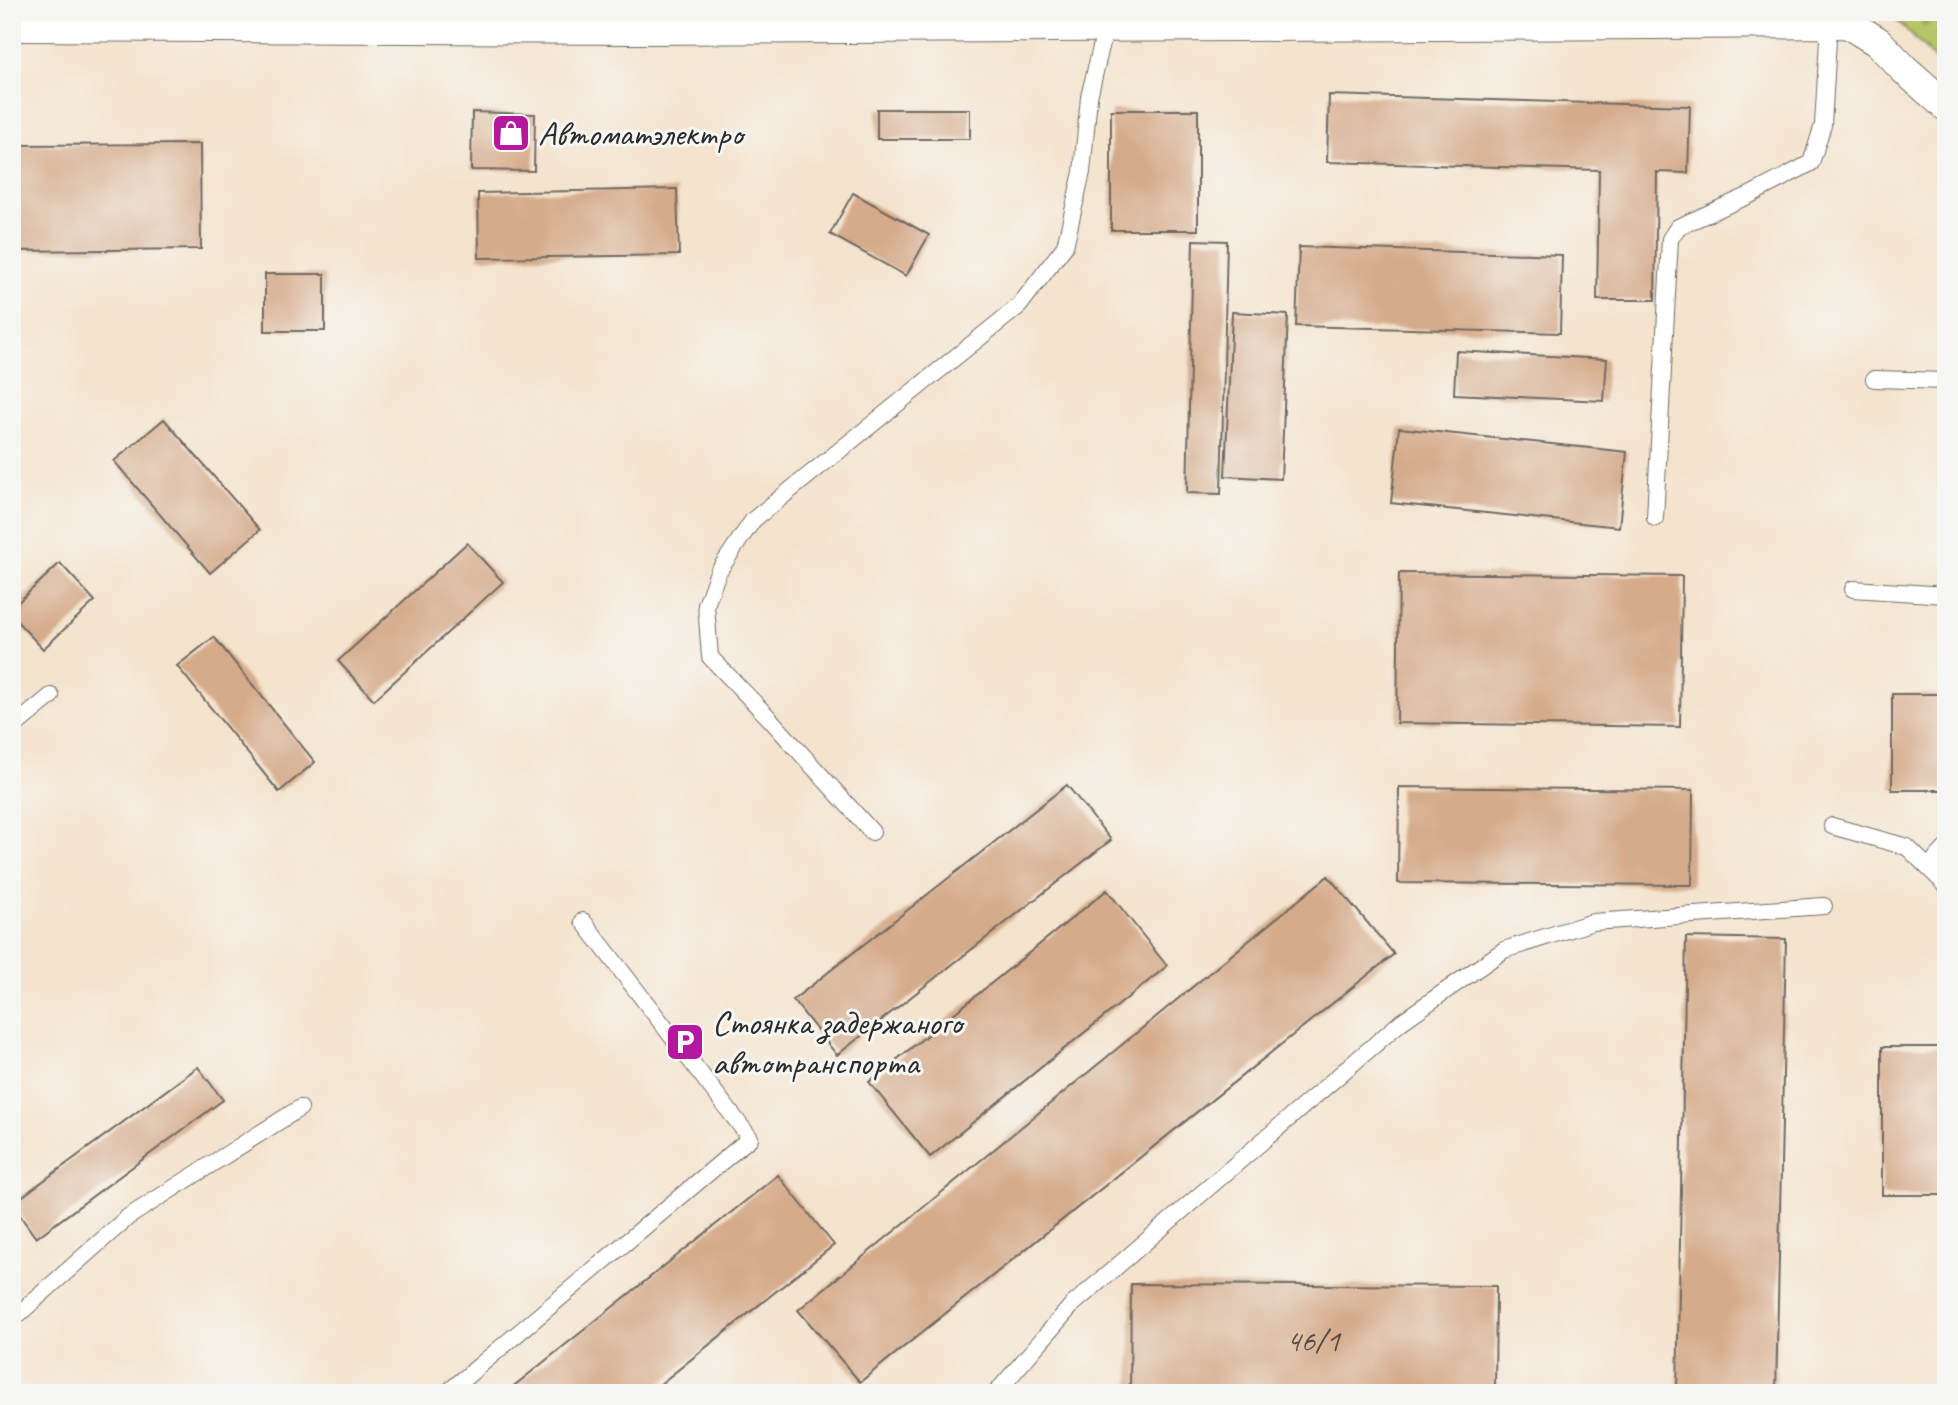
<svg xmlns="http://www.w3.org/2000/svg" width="1958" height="1405" font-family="Caveat,sans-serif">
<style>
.cemetery{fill:url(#cemetery-stones);stroke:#70784a;stroke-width:2}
.building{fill:#d5ab8b}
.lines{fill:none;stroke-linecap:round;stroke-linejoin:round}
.lane-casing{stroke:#716b64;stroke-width:18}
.street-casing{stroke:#716b64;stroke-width:32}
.lane{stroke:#fff;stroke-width:16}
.street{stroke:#fff;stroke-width:30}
.labels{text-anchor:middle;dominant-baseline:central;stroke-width:6;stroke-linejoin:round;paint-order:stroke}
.number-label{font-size:32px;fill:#564b43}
.poi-label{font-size:35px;fill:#2b2b2b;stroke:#f6f6f2;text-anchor:start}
</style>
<defs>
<pattern id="cemetery-stones" width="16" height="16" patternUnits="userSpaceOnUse" patternTransform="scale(1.75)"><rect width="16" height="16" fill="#b6c568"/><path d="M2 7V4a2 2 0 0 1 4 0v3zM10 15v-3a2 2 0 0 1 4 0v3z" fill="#9da95a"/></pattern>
</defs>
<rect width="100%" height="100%" fill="#f6f6f2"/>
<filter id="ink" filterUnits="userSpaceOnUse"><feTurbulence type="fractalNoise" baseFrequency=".0143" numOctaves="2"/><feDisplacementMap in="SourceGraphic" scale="14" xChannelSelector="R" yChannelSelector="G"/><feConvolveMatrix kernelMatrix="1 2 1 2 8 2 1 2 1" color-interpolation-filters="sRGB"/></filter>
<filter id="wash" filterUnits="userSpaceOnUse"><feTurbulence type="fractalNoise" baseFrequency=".00686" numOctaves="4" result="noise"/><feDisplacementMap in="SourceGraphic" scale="28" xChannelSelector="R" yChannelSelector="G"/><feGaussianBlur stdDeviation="1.57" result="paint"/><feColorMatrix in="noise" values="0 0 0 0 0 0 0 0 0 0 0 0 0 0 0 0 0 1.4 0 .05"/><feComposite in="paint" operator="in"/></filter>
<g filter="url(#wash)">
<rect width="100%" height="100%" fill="#f4e3cd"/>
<path class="cemetery" d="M1889,12H1946V70Z"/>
<g id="blocks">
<g class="building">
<path d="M1329,95L1690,106L1688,173L1657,172L1655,300H1597L1599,170L1327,162Z"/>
<rect x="877" y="109" width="93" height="30"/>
<rect x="1111" y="110" width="87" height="120"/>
<path d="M472,112L535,114L534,171L471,170Z"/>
<path d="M200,144L201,249L12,251V145Z"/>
<path d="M677,189L679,255L479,258L478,193Z"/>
<path d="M853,193L929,235L906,276L830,234Z"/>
<path d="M1193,240L1227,241L1221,494L1187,493Z"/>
<path d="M1299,247L1562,255L1560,333L1296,326Z"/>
<rect x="265" y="274" width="60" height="57"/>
<path d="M1232,312L1288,315L1281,479L1225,476Z"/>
<path d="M1456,351L1607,359L1604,401L1454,394Z"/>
<path d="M164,419L260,530L210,573L114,461Z"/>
<path d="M1399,428L1627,452L1619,527L1391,503Z"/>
<path d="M467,543L503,582L374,700L338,661Z"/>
<path d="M60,563L95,601L43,649L12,616V608Z"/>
<path d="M1399,573L1682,576L1680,727L1397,723Z"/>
<path d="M214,637L315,762L279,792L177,666Z"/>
<rect x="1892" y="694" width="54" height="96"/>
<path d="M1067,785L1111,840L837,1055L793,1000Z"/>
<path d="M1399,787L1693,790L1692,885L1398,883Z"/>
<path d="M1328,876L1394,954L860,1382L798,1310Z"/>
<path d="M1107,890L1167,966L930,1157L869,1082Z"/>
<path d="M1686,937L1786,939L1776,1393H1677Z"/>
<rect x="1882" y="1047" width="64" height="148"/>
<path d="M198,1067L223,1100L36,1238L12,1204Z"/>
<path d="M778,1175L834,1245L649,1393H505Z"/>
<path d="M1131,1284L1496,1286L1495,1393H1130Z"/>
</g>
</g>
</g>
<g filter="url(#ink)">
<use href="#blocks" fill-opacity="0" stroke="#716b64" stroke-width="2"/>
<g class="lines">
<defs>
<g id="lane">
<path d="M1874,379L1946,381"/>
<path d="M1655,518L1670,239L1678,227L1750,195L1811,163L1823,125L1829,23"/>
<path d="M1853,589L1946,595"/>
<path d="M12,728L51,696"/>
<path d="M1832,826L1907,847L1946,885"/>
<path d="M872,832L769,718L710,657L706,605L718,572L753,520L1019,306L1065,246L1082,172L1089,97L1107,22"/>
<path d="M1928,867L1946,848"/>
<path d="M12,1320L128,1217L300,1108"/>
<path d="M447,1393L750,1138L583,921"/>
<path d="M996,1393L1072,1305L1401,1022L1504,950L1593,922L1824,906"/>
</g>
<path id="street" d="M12,26L636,29L1847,23L1878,42L1904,69L1946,106"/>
</defs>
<use href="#lane" class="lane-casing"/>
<use href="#street" class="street-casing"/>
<use href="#lane" class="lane"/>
<use href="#street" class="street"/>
</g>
</g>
<defs>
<symbol id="shop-square" viewBox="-11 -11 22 22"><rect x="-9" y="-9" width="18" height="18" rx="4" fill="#b5179e" stroke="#f6f6f2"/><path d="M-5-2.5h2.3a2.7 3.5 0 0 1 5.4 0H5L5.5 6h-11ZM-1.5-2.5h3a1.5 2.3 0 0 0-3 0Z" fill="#fff"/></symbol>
<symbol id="parking-square" viewBox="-11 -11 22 22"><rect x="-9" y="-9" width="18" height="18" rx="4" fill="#b5179e" stroke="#f6f6f2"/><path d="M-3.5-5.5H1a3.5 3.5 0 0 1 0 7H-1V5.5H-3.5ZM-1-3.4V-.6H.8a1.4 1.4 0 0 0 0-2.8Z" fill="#fff"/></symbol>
</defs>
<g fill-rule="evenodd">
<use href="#shop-square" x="489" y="111" width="44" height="44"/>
<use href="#parking-square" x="663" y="1020" width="44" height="44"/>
</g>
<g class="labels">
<g class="number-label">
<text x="1313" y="1340">46/1</text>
</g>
<g class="poi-label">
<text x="538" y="133">Автоматэлектро</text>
<text x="712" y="1022">Стоянка задержаного<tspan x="712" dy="40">автотранспорта</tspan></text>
</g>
</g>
<rect width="1958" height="1405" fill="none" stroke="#f6f6f2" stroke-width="42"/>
</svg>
